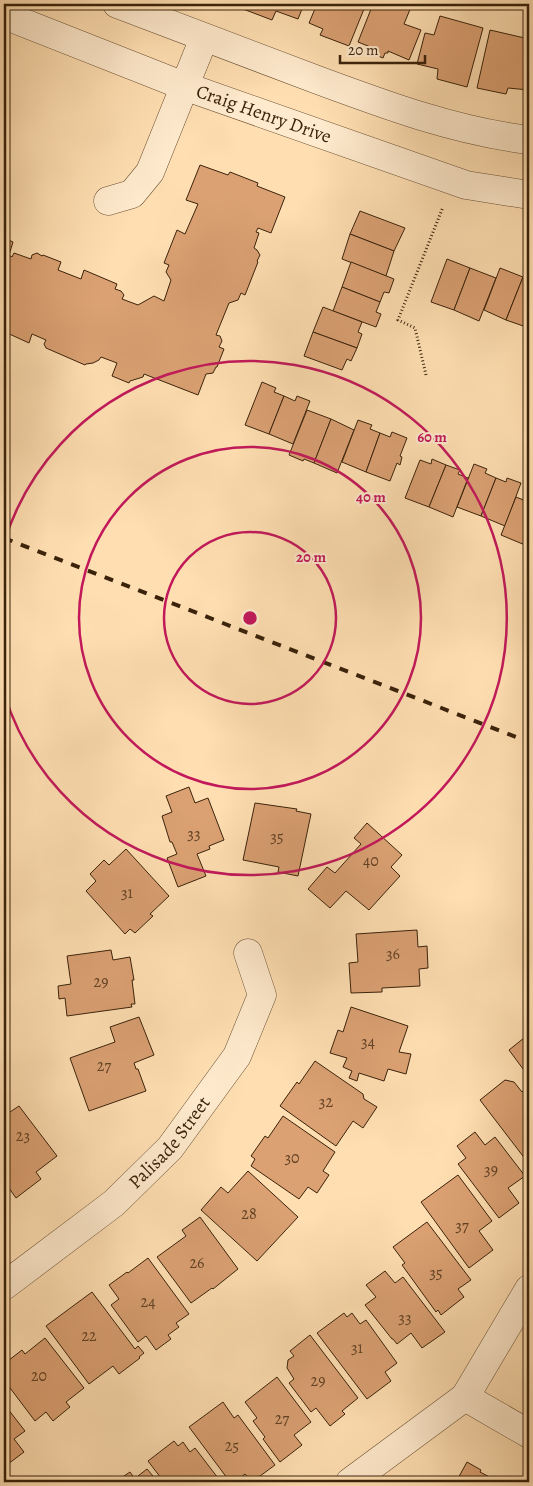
<svg xmlns="http://www.w3.org/2000/svg" width="533" height="1486" font-family="Alegreya,serif">
<style>
.building{fill:#dba173;stroke:#3a220b}
.lines{fill:none;stroke-linecap:round;stroke-linejoin:round}
.minor-casing{stroke:#6b5135;stroke-width:29}
.path{stroke:#3a220b;stroke-width:3;stroke-dasharray:1 2.5;stroke-linecap:butt}
.minor{stroke:#ffeacd;stroke-width:28}
.rail{stroke:#3a220b;stroke-width:4;stroke-dasharray:9 9;stroke-linecap:butt}
.ring{fill:none;stroke:#c2185b;stroke-width:2.5}
.labels{text-anchor:middle;dominant-baseline:central;stroke-width:4;stroke-linejoin:round;paint-order:stroke}
.number-label{font-size:16px;fill:#624225}
.street-label{font-size:19px;fill:#3a220b;stroke:#ffeacd}
.centre{fill:#c2185b;stroke:#ffeacd;stroke-width:2.5}
.ring-label{font-size:15px;text-anchor:middle;font-weight:bold;fill:#c2185b;stroke:#ffeacd;stroke-width:4;stroke-linejoin:round;paint-order:stroke}
</style>
<rect width="100%" height="100%" fill="#ffdfb2"/>
<filter id="stains"><feTurbulence type="fractalNoise" baseFrequency=".004" numOctaves="4"/><feColorMatrix values="0 0 0 0 .2 0 0 0 0 .09 0 0 0 0 .02 0 0 0 .5 -.17"/></filter>
<radialGradient id="worn" r=".72"><stop offset=".6" stop-color="#630" stop-opacity="0"/><stop offset="1" stop-color="#630" stop-opacity=".3"/></radialGradient>
<g class="building">
<path d="M246,4H304L298,19L276,11L272,20L243,9Z"/>
<path d="M317,4H366L349,46L320,35L323,29L309,23Z"/>
<path d="M373,4H404L411,7L404,24L421,30L409,60L388,51V53H385L383,58L371,53L373,48L358,42Z"/>
<path d="M440,16L483,28L467,87L437,79L438,69L417,64L425,33L434,35Z"/>
<path d="M490,30L529,39V90L508,88L506,94L477,88Z"/>
<path d="M200,165L228,175L230,172L258,183L257,186L285,197L271,233L258,228L256,232L259,233L254,248L257,250L260,255L257,261L258,262L245,295L241,293L238,300L229,303L216,335L220,336L222,341L219,347L224,349L217,367H216L213,373L206,374L198,395L144,374L143,377L130,381L129,383L112,376L117,363L101,357L99,360L93,363L86,364L85,365L46,348L44,344L46,340L32,334L29,343L5,332L4,328V238L13,242L9,255L12,257L14,253L31,259L32,255L37,253L42,256L43,255L61,262L58,270L81,279L84,270L117,284L115,289L121,291L124,295L122,299L138,305L154,296L164,301L171,280L166,272L169,265L164,263L177,230L185,234L198,204L186,200Z"/>
<path d="M360,211L405,228L394,251L350,234Z"/>
<path d="M350,234L394,251L386,276L342,259Z"/>
<path d="M447,259L470,268L454,310L431,302Z"/>
<path d="M351,262L394,279L389,293L384,292L380,302L342,287Z"/>
<path d="M470,268L496,278L479,321L454,310Z"/>
<path d="M500,268L523,277L506,320L484,310Z"/>
<path d="M523,277L529,279V328L506,320Z"/>
<path d="M342,287L380,302L376,312L381,314L376,327L333,311Z"/>
<path d="M323,307L362,322L358,332L362,334L357,348L313,332Z"/>
<path d="M313,332L357,348L351,361L347,359L342,370L304,356Z"/>
<path d="M262,382L276,388L274,392L284,396L269,434L245,425Z"/>
<path d="M284,396L295,401L297,396L310,401L293,444L269,434Z"/>
<path d="M307,410L331,419L314,463L304,459L303,461L289,455Z"/>
<path d="M331,419L354,430L337,473L314,463Z"/>
<path d="M358,420L372,425L370,429L380,433L366,472L342,462Z"/>
<path d="M392,432L407,438L400,456L402,457L400,465L397,463L390,481L366,472L380,433L390,437Z"/>
<path d="M432,459L446,465L429,507L405,498L420,460L431,464Z"/>
<path d="M474,464L487,469L485,473L496,478L481,516L457,507Z"/>
<path d="M446,465L460,470L458,474L468,478L453,517L429,507Z"/>
<path d="M496,478L506,482L507,478L521,483L505,526L481,516Z"/>
<path d="M516,497L526,501L528,497H529V533L525,545L501,535Z"/>
<path d="M189,787L195,803L208,798L224,840L209,846L210,849L197,854L206,876L178,887L167,858L177,854L172,842H170L162,816L172,812L166,796Z"/>
<path d="M255,803L297,809L296,811L311,814L298,876L278,872L279,867L243,860Z"/>
<path d="M367,823L402,855L391,867L400,876L369,910L346,891L330,908L308,889L327,867L335,873L361,844L354,838Z"/>
<path d="M126,849L169,896L150,914L153,916L135,933L130,929L125,934L86,891L96,881L90,874L104,860L109,865Z"/>
<path d="M417,930L418,947L427,946L428,968L419,969L420,986L382,988V992L351,993L349,963L358,962L356,934Z"/>
<path d="M111,950L113,960L130,957L134,980H132L135,1004H131L132,1007L67,1016L65,998L59,999L58,986L71,984L67,956Z"/>
<path d="M351,1007L408,1026L399,1052L411,1054L406,1074L388,1069L384,1081L359,1073L357,1081L349,1078L352,1071L343,1067L347,1058L330,1053L338,1030L343,1032Z"/>
<path d="M139,1017L154,1055L134,1063L136,1069H138L146,1091L89,1111L70,1058L115,1042L110,1027Z"/>
<path d="M529,1034V1077L509,1050Z"/>
<path d="M315,1061L363,1094L364,1099L377,1107L363,1128L353,1121L336,1146L280,1106L297,1082L299,1084Z"/>
<path d="M505,1080L514,1082L522,1092L527,1088L529,1090V1164L480,1100Z"/>
<path d="M19,1106L57,1156L36,1172L41,1179L16,1198L4,1181V1116Z"/>
<path d="M283,1116L335,1152L323,1171L329,1175L317,1193L308,1187L299,1199L251,1166L255,1159L251,1156L265,1136L268,1138Z"/>
<path d="M475,1132L485,1145L495,1137L525,1176L508,1188L519,1203L499,1218L458,1164L466,1158L457,1146Z"/>
<path d="M248,1171L298,1217L257,1261L201,1210L221,1187L228,1193Z"/>
<path d="M458,1175L492,1221L479,1231L493,1250L469,1268L421,1202Z"/>
<path d="M200,1217L238,1269L213,1289L212,1288L191,1303L157,1257L186,1236L182,1230Z"/>
<path d="M427,1222L471,1280L458,1289L464,1297L441,1315L438,1310L436,1312L402,1265L405,1263L393,1247Z"/>
<path d="M148,1258L189,1314L176,1323L179,1327L168,1335L171,1339L156,1350L146,1336L138,1342L111,1305L119,1299L109,1285L127,1272L128,1273Z"/>
<path d="M385,1271L395,1283L403,1277L445,1332L422,1348L411,1333L397,1344L393,1339H392L365,1305L376,1297L366,1285Z"/>
<path d="M92,1292L135,1349L138,1346L144,1353L139,1357L140,1358L119,1374L113,1366L89,1384L46,1326Z"/>
<path d="M344,1313L347,1317L352,1313L360,1324L366,1320L397,1363L385,1372L391,1381L367,1399L317,1333Z"/>
<path d="M310,1335L358,1398L342,1411L345,1414L330,1426L316,1408L311,1412L289,1383L294,1379L287,1368L288,1360L294,1356L290,1351Z"/>
<path d="M45,1338L84,1388L66,1402L70,1407L53,1421L46,1412L35,1421L4,1380V1372L6,1369L4,1364L22,1350L25,1354Z"/>
<path d="M277,1377L311,1422L294,1435L302,1445L280,1462L263,1439L265,1437L253,1421L257,1418L245,1402Z"/>
<path d="M223,1402L234,1418L238,1415L275,1465L252,1482L245,1474L235,1482H230L189,1427Z"/>
<path d="M4,1404L25,1431L14,1439L24,1452L4,1467Z"/>
<path d="M174,1441L178,1446L183,1442L190,1452L195,1448L221,1482H164L148,1461Z"/>
<path d="M467,1462L481,1470L480,1472L499,1482H456Z"/>
<path d="M147,1469L153,1476L150,1478L154,1482H140L142,1481L138,1476Z"/>
<path d="M130,1472L137,1482H115Z"/>
</g>
<g class="lines">
<defs>
<g id="minor">
<path d="M117,4C183,29 249,54 315,79C385,105 455,131 529,140"/>
<path id="s1" d="M4,15L184,86L466,185L529,195"/>
<path d="M108,201L132,194L150,172L204,38"/>
<path id="s2" d="M4,1286L114,1203L170,1148L237,1056L262,995L248,953"/>
<path d="M465,1397L529,1434"/>
<path d="M350,1482L465,1397L529,1289"/>
</g>
</defs>
<use href="#minor" class="minor-casing"/>
<path class="path" d="M426,375L415,328L398,320L443,207"/>
<use href="#minor" class="minor"/>
<path class="rail" d="M4,538L529,742"/>
</g>
<g class="ring">
<circle cx="250" cy="618" r="86"/>
<circle cx="250" cy="618" r="171"/>
<path d="M4 543A257 257 0 1 1 4 693"/>
</g>
<g class="labels">
<g class="number-label">
<text x="194" y="834">33</text>
<text x="277" y="837">35</text>
<text x="371" y="861">40</text>
<text x="127" y="893">31</text>
<text x="393" y="954">36</text>
<text x="101" y="982">29</text>
<text x="368" y="1042">34</text>
<text x="104" y="1066">27</text>
<text x="326" y="1102">32</text>
<text x="23" y="1136">23</text>
<text x="292" y="1158">30</text>
<text x="491" y="1170">39</text>
<text x="249" y="1214">28</text>
<text x="462" y="1226">37</text>
<text x="197" y="1263">26</text>
<text x="436" y="1273">35</text>
<text x="148" y="1302">24</text>
<text x="405" y="1318">33</text>
<text x="89" y="1336">22</text>
<text x="357" y="1348">31</text>
<text x="39" y="1376">20</text>
<text x="318" y="1381">29</text>
<text x="282" y="1419">27</text>
<text x="232" y="1446">25</text>
</g>
<g class="street-label">
<text stroke="none"><textPath href="#s1" startOffset="278">Craig Henry Drive</textPath></text>
<text stroke="none"><textPath href="#s2" startOffset="220">Palisade Street</textPath></text>
</g>
</g>
<circle cx="250" cy="618" r="8" class="centre"/>
<g class="ring-label">
<text x="432" y="442">60 m</text>
<text x="371" y="502">40 m</text>
<text x="311" y="562">20 m</text>
</g>
<rect width="533" height="1486" fill="none" stroke="#ffdfb2" stroke-width="20"/>
<rect x="5" y="5" width="523" height="1476" fill="none" stroke="#3a220b" stroke-width="2.5"/>
<rect x="10" y="10" width="513" height="1466" fill="none" stroke="#3a220b"/>
<path d="M340 55v8h85v-8" fill="none" stroke="#3a220b" stroke-width="2.5"/>
<text x="348" y="55" font-size="15" fill="#3a220b" stroke="#ffeacd" stroke-width="4" paint-order="stroke">20 m</text>
<rect width="100%" height="100%" filter="url(#stains)"/>
<rect width="100%" height="100%" fill="url(#worn)"/>
</svg>
